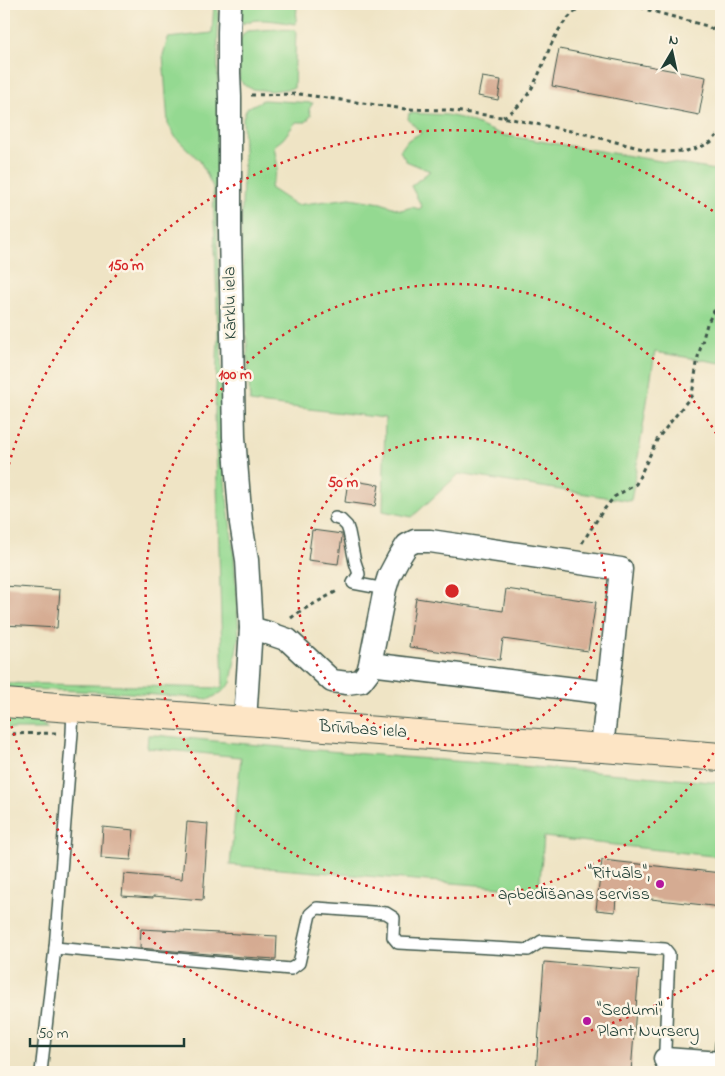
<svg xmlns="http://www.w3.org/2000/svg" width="725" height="1076" font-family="'Indie Flower',sans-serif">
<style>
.green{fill:#94d991;stroke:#5a8b62}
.building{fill:#d5ab92}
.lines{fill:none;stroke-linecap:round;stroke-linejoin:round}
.lane-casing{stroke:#3e564a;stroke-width:14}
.street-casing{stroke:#3e564a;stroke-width:25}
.secondary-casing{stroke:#3e564a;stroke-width:30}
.path{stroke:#3e564a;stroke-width:3;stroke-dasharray:4 4;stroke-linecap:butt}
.lane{stroke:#fff;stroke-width:11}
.street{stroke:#fff;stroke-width:22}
.secondary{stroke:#fde5c5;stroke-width:28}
.ring{fill:none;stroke:#d62828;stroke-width:2.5;stroke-dasharray:2.5 5}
.poi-dot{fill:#b5179e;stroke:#fcf5e5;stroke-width:2}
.labels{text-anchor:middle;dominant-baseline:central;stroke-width:5;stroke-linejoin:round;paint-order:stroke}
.street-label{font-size:18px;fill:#1f3d34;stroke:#fcf5e5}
.poi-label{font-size:18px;fill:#1f3d34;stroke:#fcf5e5;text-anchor:end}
.centre{fill:#d62828;stroke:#fcf5e5;stroke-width:2.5}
.ring-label{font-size:15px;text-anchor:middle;font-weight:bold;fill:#d62828;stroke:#fcf5e5;stroke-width:5;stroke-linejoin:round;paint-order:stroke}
</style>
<rect width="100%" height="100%" fill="#fcf5e5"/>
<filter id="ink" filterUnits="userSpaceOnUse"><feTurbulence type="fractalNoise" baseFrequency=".02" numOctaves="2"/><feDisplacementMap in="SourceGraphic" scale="10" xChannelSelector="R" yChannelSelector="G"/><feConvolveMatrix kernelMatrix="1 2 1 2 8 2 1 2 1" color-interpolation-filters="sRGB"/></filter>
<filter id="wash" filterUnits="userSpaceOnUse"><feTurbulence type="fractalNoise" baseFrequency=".0096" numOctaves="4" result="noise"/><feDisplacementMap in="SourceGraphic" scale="20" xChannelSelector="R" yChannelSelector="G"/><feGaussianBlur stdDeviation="1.12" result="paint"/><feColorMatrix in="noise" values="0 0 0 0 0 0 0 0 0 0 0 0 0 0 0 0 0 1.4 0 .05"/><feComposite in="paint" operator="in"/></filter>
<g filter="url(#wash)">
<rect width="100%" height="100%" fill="#efe4c5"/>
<g class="green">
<path d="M214,4H218L217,222L222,381L221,437L226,491L234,553L239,635L231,683L222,692L210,699L130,693L4,688V683L223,688L215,415L218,334L213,187L200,161L176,138L168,124L163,55L168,38L212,33Z"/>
<path d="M242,4H297L296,24C280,22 256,16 242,24Z"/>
<path d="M277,29L296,30L294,88L271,91L252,89L244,85L239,79L240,41L243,34L247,31Z"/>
<path d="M263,100L313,103L309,109L311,115L306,122H296L283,139L274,146L278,168L270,188L296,205L350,198L381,203L401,210L412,207L419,209L422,207L411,186L430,171L406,161L400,151L408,140L421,133L408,119L409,113L447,115L461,118L503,135L721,171V363L655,352L631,501L459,474L412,517L383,511L385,418L250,402L241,232L244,154L243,118L247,108Z"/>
<path d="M4,716C23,717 33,715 48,729H4Z"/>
<path d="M148,735H155C344,755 533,765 721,783V857L544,837L539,890L230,865L241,757L147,748Z"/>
</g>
<g id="blocks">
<g class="building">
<path d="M559,49L706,77L699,115L552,86Z"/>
<path d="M482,77L501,80L498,100L478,96Z"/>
<path d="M348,480L379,485L375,506L345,502Z"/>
<path d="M312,530L342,534V537L338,564L308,560Z"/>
<path d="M4,586L60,590L57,628L4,625Z"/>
<path d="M506,589L596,602L588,651L503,639L500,660L409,647L416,598L503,611Z"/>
<path d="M187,822L208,824L203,900L153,896V898L122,896L124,874L182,879Z"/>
<path d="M103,827L134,830L131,860L101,858Z"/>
<path d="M602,860L721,873V907L616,895L615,912L596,910Z"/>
<path d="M141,929L277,936L276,959L243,957L140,948Z"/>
<path d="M544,962L639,970L631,1072H536Z"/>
</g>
</g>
</g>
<g filter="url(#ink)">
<use href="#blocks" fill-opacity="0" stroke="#3e564a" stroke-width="1"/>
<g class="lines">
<defs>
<g id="lane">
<path d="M335,518L341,520L347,526L349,532L355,562L359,574L353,583L385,589"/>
<path d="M73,709L72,733L55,948L291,969L299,963L310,914L317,908L386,913L394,918L393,937L398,943L528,950L542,941L665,949L669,954L664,1072"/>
<path d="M720,1062L721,1044"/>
<path d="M41,1072L55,948"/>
</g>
<g id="street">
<path d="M230,4L229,32V73L230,97V231L234,437L241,523L247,560L251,628L245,721"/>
<path d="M251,628L268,633L288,640L332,681L347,683L361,681L368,672L370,664L385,589L389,576L398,559L407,545L415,541H430L621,569L608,693L370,664"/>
<path d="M602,747L608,693"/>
<path d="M665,1059L721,1063"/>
</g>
<path id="secondary" d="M4,703L418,734L721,757"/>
</defs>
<use href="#lane" class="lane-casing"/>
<use href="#street" class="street-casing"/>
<use href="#secondary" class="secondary-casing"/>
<g class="path">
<path d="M633,4L648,10L707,26L715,31L721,41"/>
<path d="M712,28L721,29"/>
<path d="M251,95L299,94L405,109L446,110L502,117L585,134L647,150L662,152L686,151L694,149L703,146L711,142L721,131"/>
<path d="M503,117C552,91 539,22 590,4"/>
<path d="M582,543L602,512L614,497L636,484L658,438L692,395L698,357L707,324L715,309L721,305"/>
<path d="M291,618L299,612L339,590"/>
<path d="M4,734L57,733"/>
</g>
<use href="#lane" class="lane"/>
<use href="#street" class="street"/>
<use href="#secondary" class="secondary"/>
</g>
</g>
<g class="ring">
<circle cx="452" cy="591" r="154"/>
<path d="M721 740A307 307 0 1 1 721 442"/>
<path d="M720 966A461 461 0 0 1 5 703M5 479A461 461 0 0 1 720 216"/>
</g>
<g class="poi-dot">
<circle cx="660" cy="884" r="5"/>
<circle cx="587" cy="1021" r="5"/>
</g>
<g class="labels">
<g class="street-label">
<text transform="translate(231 303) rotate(-91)">Kārklu iela</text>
<text transform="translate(363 730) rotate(4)">Brīvības iela</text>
</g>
<g class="poi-label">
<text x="650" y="874">"Rituāls",<tspan x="650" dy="21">apbedīšanas serviss</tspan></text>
<text x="597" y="1011" text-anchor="start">"Sedumi"<tspan x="597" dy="21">Plant Nursery</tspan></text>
</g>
</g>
<circle cx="452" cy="591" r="8" class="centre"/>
<g class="ring-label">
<text x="126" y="270">150 m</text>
<text x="235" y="379">100 m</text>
<text x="343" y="487">50 m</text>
</g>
<rect width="725" height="1076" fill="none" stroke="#fcf5e5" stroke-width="20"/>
<g transform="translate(672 52) rotate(9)" stroke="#fcf5e5" stroke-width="4" paint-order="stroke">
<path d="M0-4L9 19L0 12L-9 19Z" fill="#1f3d34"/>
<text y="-8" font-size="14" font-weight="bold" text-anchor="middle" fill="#1f3d34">N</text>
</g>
<path d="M30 1038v8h154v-8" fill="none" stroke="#1f3d34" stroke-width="2.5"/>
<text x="38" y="1038" font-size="15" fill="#1f3d34" stroke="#fcf5e5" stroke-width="4" paint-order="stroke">50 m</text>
</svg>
